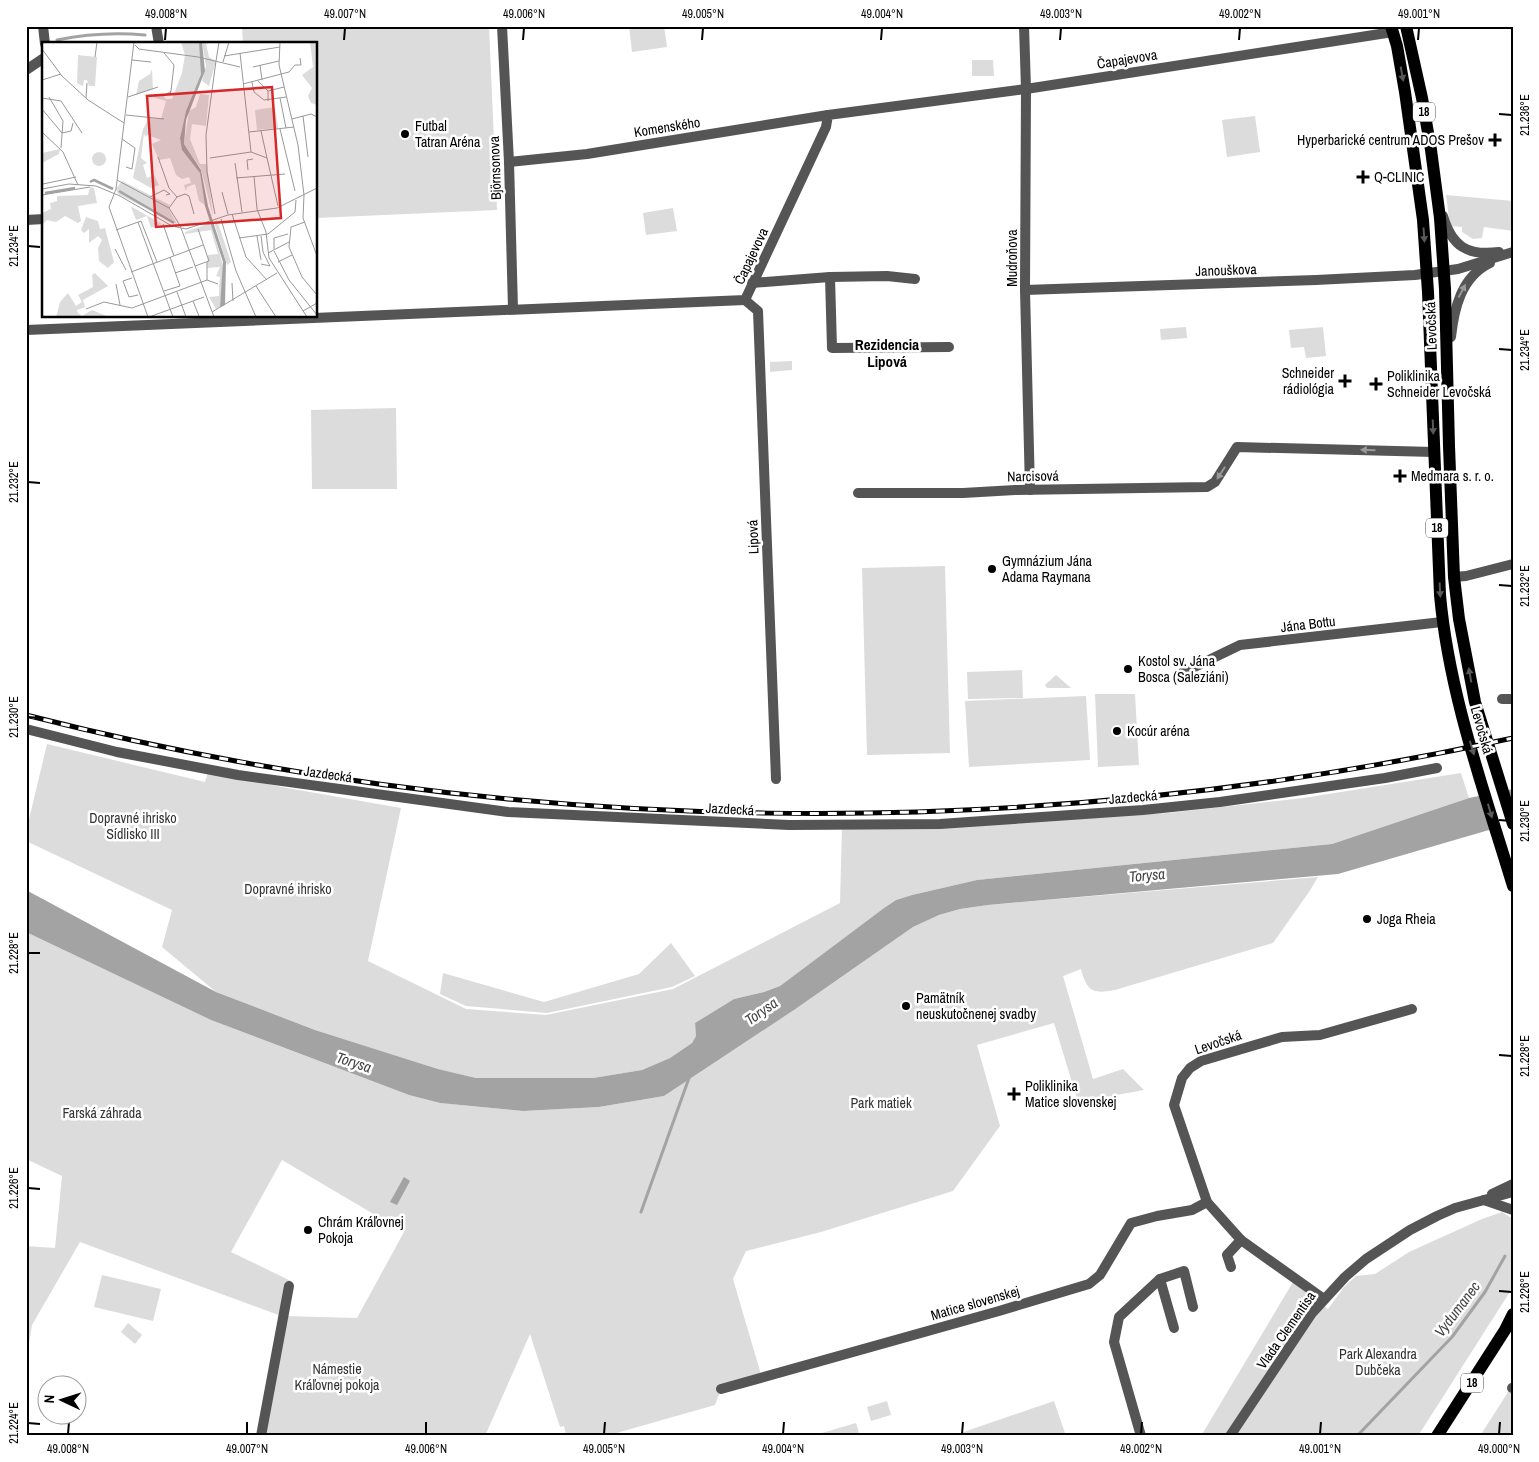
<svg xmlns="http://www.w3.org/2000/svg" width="1539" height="1462" font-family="'Archivo Narrow',sans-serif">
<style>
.green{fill:#dcdcdc;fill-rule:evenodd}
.water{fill:#a3a3a3}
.pier{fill:#fff}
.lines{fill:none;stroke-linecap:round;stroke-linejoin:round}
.stream{stroke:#a3a3a3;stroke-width:3}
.minor{stroke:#555;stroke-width:10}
.tertiary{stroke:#555;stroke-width:10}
.primary{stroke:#000;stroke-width:12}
.rail-casing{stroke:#000;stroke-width:5}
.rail{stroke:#fff;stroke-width:3;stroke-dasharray:9;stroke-linecap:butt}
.oneway{fill:#595959}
.oneway2{fill:#999}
.ticks{fill:none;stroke:#000;stroke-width:2}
.poi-dot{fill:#000;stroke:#fff;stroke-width:2}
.labels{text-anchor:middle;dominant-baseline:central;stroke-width:5;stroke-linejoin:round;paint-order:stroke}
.shield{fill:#fff;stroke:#4c4c4c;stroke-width:1}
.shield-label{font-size:12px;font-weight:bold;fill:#000}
.street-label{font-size:14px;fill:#000;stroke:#fff}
.poi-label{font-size:14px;fill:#000;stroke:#fff;text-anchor:start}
.park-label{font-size:14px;fill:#333;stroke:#fff}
.neighbourhood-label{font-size:15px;font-weight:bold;fill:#000;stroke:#fff}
.water-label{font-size:15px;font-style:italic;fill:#444;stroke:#fff}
.inset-river{fill:none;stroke:#a3a3a3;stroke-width:2.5}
.inset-road{fill:none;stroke:#999;stroke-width:1}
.view{fill:#d62828;fill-opacity:0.15;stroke:#d62828;stroke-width:2.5}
.inset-edge{fill:none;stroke:#000;stroke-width:2.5}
.neatline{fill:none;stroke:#000;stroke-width:2}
.ticks-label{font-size:12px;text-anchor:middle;fill:#000}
</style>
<rect width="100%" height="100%" fill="#fff"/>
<g class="green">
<path d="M242,26H489L497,210L316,218V44H243Z"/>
<path d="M629,26H664L667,47L632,52Z"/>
<path d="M972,60H993L994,76H972Z"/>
<path d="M1255,116L1260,152L1227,157L1222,120Z"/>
<path d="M1446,195L1513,201V231L1484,227L1482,238L1473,239L1462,232V227L1450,226Z"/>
<path d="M673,208L677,231L646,235L643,213Z"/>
<path d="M1186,327L1187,338L1161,340L1160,329Z"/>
<path d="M1323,327L1326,356L1306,358L1304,347L1291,348L1289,330Z"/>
<path d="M792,361V370L770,372V362Z"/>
<path d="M396,408L397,489H312L311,410Z"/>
<path d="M945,566L950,753L867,755L862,568Z"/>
<path d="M1022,670L1023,698L968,699L967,672Z"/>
<path d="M1056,675L1071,688H1047L1045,685Z"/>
<path d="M1095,694H1135L1139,765L1098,767Z"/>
<path d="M1086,696L1090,760L969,767L965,701Z"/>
<path d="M47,744L205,782L208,772L287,788L401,808L368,961L466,1009L546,1015L673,989L840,903L842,827L906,828L1168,813L1303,798L1461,773L1469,798L1332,844L977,880L912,895L896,900L884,908L780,986L764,992L734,999L695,1023L696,1036L692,1043L670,1058L642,1070L593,1078H476L438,1069L315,1030L216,992L162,947L172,910L26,841V832Z"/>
<path d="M1318,877L1309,892L1273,943L1115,990C1093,994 1087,992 1081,969L1063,976L1093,1079L1123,1069L1144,1090L1078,1102L1054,1023L977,1045L1000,1126L953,1191L821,1232L746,1251L733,1279L762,1378L721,1389L715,1405L606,1436H566L564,1426L560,1427L530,1334L485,1436H263L284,1317L80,1242L32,1325L26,1362V1246L55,1248L62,1176L26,1159V932L211,1020L409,1095L440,1103L523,1111L599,1107L664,1096L794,1010L913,927L939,915L960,909L988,905ZM282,1160L404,1232L357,1318L285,1316L291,1281L231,1252Z"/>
<path d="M671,943L695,976L672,987L547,1013L466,1006L440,994L443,973L544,1002L639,974Z"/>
<path d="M1502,1212L1513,1219V1287L1418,1436H1201L1293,1282L1328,1309L1344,1287L1356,1276L1375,1274L1409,1252L1482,1219Z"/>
<path d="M102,1275L161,1289L153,1321L94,1307Z"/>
<path d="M128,1323L142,1335L135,1344L121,1332Z"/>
<path d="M1510,1389L1513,1397V1436H1480Z"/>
<path d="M887,1401L891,1415L871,1421L867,1407Z"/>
<path d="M1054,1401L1066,1436H952Z"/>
<path d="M856,1423L860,1436H823L822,1433Z"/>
</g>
<g class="water">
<path d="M1513,789V823L1338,874L988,905L960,909L939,915L913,927L794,1010L664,1096L599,1107L523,1111L440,1103L409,1095L211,1020L26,932V890L216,992L315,1030L438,1069L476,1078H593L642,1070L670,1058L692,1043L696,1036L695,1023L734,999L764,992L780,986L884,908L896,900L912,895L977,880L1332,844L1469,798Z"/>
<path d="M404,1177L410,1181L397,1205L390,1202Z"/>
</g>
<path class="pier" d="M1502,789L1513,826L1495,831L1484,793Z"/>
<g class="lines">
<g class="stream">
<path d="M57,40C86,34 115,32 145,35"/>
<path d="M26,50L27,49"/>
<path d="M641,1212L689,1078"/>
<path d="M1357,1436L1452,1337L1485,1292L1505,1256"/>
</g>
<g class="minor">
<path d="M43,26L45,44"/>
<path d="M156,26L159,44"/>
<path d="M502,26L509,162L513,309"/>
<path d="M1024,26L1026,89L1025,290L1030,490"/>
<path d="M26,70L44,58"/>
<path d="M509,162L587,154L828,115"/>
<path d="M1443,216C1452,247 1468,256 1499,252"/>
<path d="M26,220L44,219"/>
<path d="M830,277L832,348L949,347"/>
<path d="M752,283L830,277L887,276L915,279"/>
<path d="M1025,290L1316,280L1415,275L1458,269L1513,252"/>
<path d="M745,300L758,311L776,779"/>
<path d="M26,330L745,300L826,127L828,115L1026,89L1393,32"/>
<path d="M1451,337C1454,309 1461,277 1490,263"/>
<path d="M858,493H963L1015,490L1207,487L1215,482L1237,447L1434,452"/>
<path d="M1454,577L1466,576L1513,564"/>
<path d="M1182,673L1240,645L1442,622"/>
<path d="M1502,699H1513"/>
<path d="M26,729L117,752L238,775L508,812L789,825L940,824L1143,810L1220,802L1385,778L1437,768"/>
<path d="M1231,1267L1227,1255L1241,1240"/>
<path d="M1160,1279L1184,1271L1193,1307"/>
<path d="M1324,1299L1241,1240L1207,1202L1174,1105L1182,1078L1190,1068L1201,1061L1282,1037L1320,1035L1412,1009"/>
<path d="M1512,1388H1513"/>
<path d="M721,1389L999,1311L1089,1284L1100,1275L1131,1223L1157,1216L1192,1210L1207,1202"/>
<path d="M261,1436L289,1286"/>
<path d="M1141,1436L1114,1342L1119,1317L1160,1279L1174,1328"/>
</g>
<g class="tertiary">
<path d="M1492,1194L1513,1184"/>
<path d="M1484,1200L1513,1210"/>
<path d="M1230,1436L1312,1313L1345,1277L1366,1259L1410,1230L1437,1216L1455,1208L1513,1192"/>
</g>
<g class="primary">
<path d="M1391,26L1397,46L1405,92L1423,220L1428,292L1440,595C1449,695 1484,790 1513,886"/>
<path d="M1406,26L1422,98L1431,150L1440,218L1445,289L1449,446L1454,577L1459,619L1475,702L1513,824"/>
<path d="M1437,1436L1505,1330L1513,1314"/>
</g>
<defs>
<path id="rail" d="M26,715C511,839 1024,845 1513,738"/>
</defs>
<use href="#rail" class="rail-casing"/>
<use href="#rail" class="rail"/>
</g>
<defs><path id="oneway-solid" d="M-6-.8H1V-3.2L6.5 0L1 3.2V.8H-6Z" transform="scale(1.25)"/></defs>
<g class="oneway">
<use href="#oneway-solid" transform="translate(1402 74) rotate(80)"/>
<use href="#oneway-solid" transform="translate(1424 235) rotate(86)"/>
<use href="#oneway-solid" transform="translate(1433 427) rotate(88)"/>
<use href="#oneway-solid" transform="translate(1440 590) rotate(87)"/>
<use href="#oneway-solid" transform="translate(1470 675) rotate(-100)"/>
<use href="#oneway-solid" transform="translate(1472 748) rotate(73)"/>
<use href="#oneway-solid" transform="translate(1490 811) rotate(74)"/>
</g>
<g class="oneway2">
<use href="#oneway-solid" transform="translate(1462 291) rotate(-62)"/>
<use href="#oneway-solid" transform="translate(1368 450) rotate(-179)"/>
<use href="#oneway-solid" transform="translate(1221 473) rotate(123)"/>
</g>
<path class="ticks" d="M165,40L166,28M344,40L345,28M523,40L524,28M702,40L703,28M881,40L882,28M1060,40L1061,28M1239,40L1240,28M1418,40L1419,28M1499,114L1512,115M28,246L40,247M1499,349L1512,350M28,482L40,483M1499,585L1512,586M28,717L40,718M1499,820L1512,821M28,953H40M1499,1055L1512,1056M28,1188L40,1189M1499,1291L1512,1292M28,1423L40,1424M68,1434L69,1422M247,1434V1422M426,1434V1422M604,1434L605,1422M783,1434L784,1422M962,1434L963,1422M1141,1434L1142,1422M1320,1434L1321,1422M1499,1434L1500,1422"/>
<g class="poi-dot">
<circle cx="405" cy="134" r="5"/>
<path d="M1492.5 132.5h5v5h5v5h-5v5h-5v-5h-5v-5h5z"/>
<path d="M1360.5 169.5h5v5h5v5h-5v5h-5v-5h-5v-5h5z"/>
<path d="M1342.5 373.5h5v5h5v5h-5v5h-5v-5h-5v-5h5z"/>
<path d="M1373.5 376.5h5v5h5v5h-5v5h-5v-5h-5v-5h5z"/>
<path d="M1397.5 468.5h5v5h5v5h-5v5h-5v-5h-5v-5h5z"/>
<circle cx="992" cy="569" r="5"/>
<circle cx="1128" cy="669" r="5"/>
<circle cx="1117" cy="731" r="5"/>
<circle cx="1367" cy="919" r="5"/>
<circle cx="906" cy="1006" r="5"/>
<path d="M1011.5 1086.5h5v5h5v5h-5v5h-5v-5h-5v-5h5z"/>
<circle cx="308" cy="1230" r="5"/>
</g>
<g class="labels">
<g class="shield">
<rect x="1413" y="102.5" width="22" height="19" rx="4"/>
<rect x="1426" y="518.5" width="22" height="19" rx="4"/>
<rect x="1461" y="1373.5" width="22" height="19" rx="4"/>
</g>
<g class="shield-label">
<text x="1424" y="112">18</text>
<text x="1437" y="528">18</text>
<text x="1472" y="1383">18</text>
</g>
<g class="street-label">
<text transform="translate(1127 59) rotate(-9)">Čapajevova</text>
<text transform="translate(667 127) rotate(-9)">Komenského</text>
<text transform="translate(495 168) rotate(-92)">Björnsonova</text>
<text transform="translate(751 256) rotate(-65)">Čapajevova</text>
<text transform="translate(1012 258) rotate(-90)">Mudroňova</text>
<text transform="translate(1226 270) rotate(-2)">Janouškova</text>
<text transform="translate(1431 326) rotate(-92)">Levočská</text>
<text transform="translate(1033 476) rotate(-1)">Narcisová</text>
<text transform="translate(753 537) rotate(-92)">Lipová</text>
<text transform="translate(1308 624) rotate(-7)">Jána Bottu</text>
<text transform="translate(1482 730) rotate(74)">Levočská</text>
<text transform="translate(328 774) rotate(8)">Jazdecká</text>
<text transform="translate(1133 797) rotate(-5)">Jazdecká</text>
<text transform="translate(730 809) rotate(3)">Jazdecká</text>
<text transform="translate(1218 1042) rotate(-19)">Levočská</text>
<text transform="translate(975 1303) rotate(-16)">Matice slovenskej</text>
<text transform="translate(1286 1330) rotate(-55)">Vlada Clementisa</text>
</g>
<g class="poi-label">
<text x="415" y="126">Futbal<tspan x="415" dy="16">Tatran Aréna</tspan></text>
<text x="1484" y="140" text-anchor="end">Hyperbarické centrum ADOS Prešov</text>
<text x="1374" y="177">Q-CLINIC</text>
<text x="1334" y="373" text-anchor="end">Schneider<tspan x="1334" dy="16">rádiológia</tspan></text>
<text x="1387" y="376">Poliklinika<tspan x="1387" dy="16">Schneider Levočská</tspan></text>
<text x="1411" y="476">Medmara s. r. o.</text>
<text x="1002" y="561">Gymnázium Jána<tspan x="1002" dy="16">Adama Raymana</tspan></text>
<text x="1138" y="661">Kostol sv. Jána<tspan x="1138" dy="16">Bosca (Saleziáni)</tspan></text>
<text x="1127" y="731">Kocúr aréna</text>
<text x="1377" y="919">Joga Rheia</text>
<text x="916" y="998">Pamätník<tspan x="916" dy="16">neuskutočnenej svadby</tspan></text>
<text x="1025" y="1086">Poliklinika<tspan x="1025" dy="16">Matice slovenskej</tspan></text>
<text x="318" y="1222">Chrám Kráľovnej<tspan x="318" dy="16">Pokoja</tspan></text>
</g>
<g class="park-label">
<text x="133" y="818">Dopravné ihrisko<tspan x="133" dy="16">Sídlisko III</tspan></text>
<text x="288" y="889">Dopravné ihrisko</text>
<text x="881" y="1103">Park matiek</text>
<text x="102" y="1113">Farská záhrada</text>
<text x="1378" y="1354">Park Alexandra<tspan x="1378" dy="16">Dubčeka</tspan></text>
<text x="337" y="1369">Námestie<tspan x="337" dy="16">Kráľovnej pokoja</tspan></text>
</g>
<g class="neighbourhood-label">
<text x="887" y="344">Rezidencia<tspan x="887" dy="17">Lipová</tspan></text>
</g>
<g class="water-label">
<text transform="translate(1147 875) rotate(-5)">Torysa</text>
<text transform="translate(761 1011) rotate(-35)">Torysa</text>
<text transform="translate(354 1062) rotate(18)">Torysa</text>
<text transform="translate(1457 1309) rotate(-53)">Vydumanec</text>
</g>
</g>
<g transform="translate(42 42)">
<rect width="275" height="275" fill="#fff"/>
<path d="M139,0H157L160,17L159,32L144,69L138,96L141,108L158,130L163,163L157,159L153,142L145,145L144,149L142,143L149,141L147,135L140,137L134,133L128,116L117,118L110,102L119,98L105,93L103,95L102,91L99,116L105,121L101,123L105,136L112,133L117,143L109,146L91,136L101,87L107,76L119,77L124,59L107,54L120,52L124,57H130L140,31L143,13ZM160,0H170L164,2L167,15L174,19L167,44L160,39L164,24ZM268,0L275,2V63L269,61L266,54L270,46L260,33L271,25ZM36,13L55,15L53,44H47L45,38H42L41,44L35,41ZM110,27L111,47L94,53L97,39L108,32ZM158,52L167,53L164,84L150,82L148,97L158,122H165L171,175L159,127L142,102L147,69L154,65ZM233,65L236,86L215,88L213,68ZM18,107L17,112L0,121V111ZM50 117a7 7 0 1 1 14 0a7 7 0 1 1-14 0ZM80,139L128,163L126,166L135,182L76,152L74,147ZM48,145L52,146L55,161L36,164L39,179L36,181L23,174L14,180L5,178L0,183V171L9,167L8,161L15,159V154L46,153ZM89,165H90L120,182L109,186L105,174L94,178ZM44,175L56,179L58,187L63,186L72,220L66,226L57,219L56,206L60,198L56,194L47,201V187L42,191L39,188ZM175,178L189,220L185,223L172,180ZM169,181L182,227L178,265L174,267L167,255L177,254V246H174H177L178,235L174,234L178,225L165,226L166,213L176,212L169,188L143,192V190ZM53,231L66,244L41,258L43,265L35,268L36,271L40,274L50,268L67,275H14L18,260L26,251L34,264L40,260L36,253L51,245L50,233Z" fill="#dcdcdc"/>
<path d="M157,0H160L163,29L144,78L142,102L159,128L166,164L184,220L183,263L178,265L181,220L163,164L158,131L140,108L138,96L144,69L159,32Z" fill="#a3a3a3"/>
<path class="inset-river" d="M48,140L52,138L71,147M77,149L132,181M3,151L33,146"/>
<path class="inset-road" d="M92,0L74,147L67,165L106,275M238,0L237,23L256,103L262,153M93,3L97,7L156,15L198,25M0,7L20,34L46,58L82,81M122,11L132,23L129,49L125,52H128L129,49M198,11L209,110L225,116L236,164M182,14L238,5M53,15L55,0M90,18L109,20M174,19L177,0M181,20L187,0M218,23L220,38M211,25L237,19M0,38L19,32M216,39L226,49V59M210,40L212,50L222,58L244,55M201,42L247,30L253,23H259L258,16M226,49L242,45M7,55L21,79L19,106M86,55L116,45M0,56L19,59L40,91M44,56L45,41M238,56L244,86M0,67L20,91L29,89L31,81M84,73L122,77M261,74L266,115M250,77L269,72L275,75M238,87L253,149M219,89L225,116M0,90L21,110L36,143M207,90L252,85M80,97L93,106L90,127L84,125M116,115L127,146L135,155M168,116L209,110M193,121L200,170M206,128L205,118L211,117M212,134L215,167L224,190L227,216L265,275M194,136L243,132M75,138L127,166L139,185M1,142L34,135M0,147L27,142L54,144L78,154L130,184L144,187L186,173L235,166L275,146M180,150L186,172M0,153L48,145M262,153L261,176L275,214M108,155L122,148L128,152L124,153M127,166L135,155L143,152L147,154L152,172M173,172L165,130L164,93L174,19M190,172L204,215L225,238M179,177L194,229L214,275M96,180L131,275M263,180L249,185L247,205L260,235L275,253M121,182L132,214M139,186L172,275M74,188L99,179L115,220M215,194L219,218M197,196L226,192L253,170L254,158M73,207L84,228M232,207V196L246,192M232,209L247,238L275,273M226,211L247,200M165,220V238M236,220L250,213M219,222L228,224L221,210L219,194M153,224L167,219L156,187M89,230L161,203M133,231L151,225M90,236L81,239L87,255L96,253M190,241L191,259M74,242L78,263M214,244L234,275M122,249L138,244L128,215M135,250L144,275M151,259L157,274M44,267L62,260L90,266L165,238L176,242M261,269L275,261M170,270L235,231M107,275L162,255"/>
<path class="view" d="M230,45L239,176L114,185L105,54Z"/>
<rect width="275" height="275" class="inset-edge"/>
</g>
<rect width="1539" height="1462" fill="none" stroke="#ffffff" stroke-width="55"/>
<g transform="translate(62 1400) rotate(274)"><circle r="24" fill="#ffffff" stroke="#999999"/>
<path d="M0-4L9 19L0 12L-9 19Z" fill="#000000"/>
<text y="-8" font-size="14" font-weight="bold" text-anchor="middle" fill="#000000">N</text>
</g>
<rect x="28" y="28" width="1484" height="1406" class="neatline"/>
<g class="ticks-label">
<text x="166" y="18">49.008°N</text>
<text x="345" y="18">49.007°N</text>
<text x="524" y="18">49.006°N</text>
<text x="703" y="18">49.005°N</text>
<text x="882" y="18">49.004°N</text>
<text x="1061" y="18">49.003°N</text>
<text x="1240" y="18">49.002°N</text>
<text x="1419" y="18">49.001°N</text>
<text transform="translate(1525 115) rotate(-90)" y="4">21.236°E</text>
<text transform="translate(14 246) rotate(-90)" y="4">21.234°E</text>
<text transform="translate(1525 350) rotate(-90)" y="4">21.234°E</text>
<text transform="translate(14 482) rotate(-90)" y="4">21.232°E</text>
<text transform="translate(1525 586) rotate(-90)" y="4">21.232°E</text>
<text transform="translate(14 717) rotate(-90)" y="4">21.230°E</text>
<text transform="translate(1525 821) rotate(-90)" y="4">21.230°E</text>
<text transform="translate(14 953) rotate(-90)" y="4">21.228°E</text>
<text transform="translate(1525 1056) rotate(-90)" y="4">21.228°E</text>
<text transform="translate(14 1188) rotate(-90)" y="4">21.226°E</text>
<text transform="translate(1525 1292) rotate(-90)" y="4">21.226°E</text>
<text transform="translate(14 1423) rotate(-90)" y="4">21.224°E</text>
<text x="68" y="1453">49.008°N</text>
<text x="247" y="1453">49.007°N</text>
<text x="426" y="1453">49.006°N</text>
<text x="604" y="1453">49.005°N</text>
<text x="783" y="1453">49.004°N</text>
<text x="962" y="1453">49.003°N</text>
<text x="1141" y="1453">49.002°N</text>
<text x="1320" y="1453">49.001°N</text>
<text x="1499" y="1453">49.000°N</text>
</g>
</svg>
